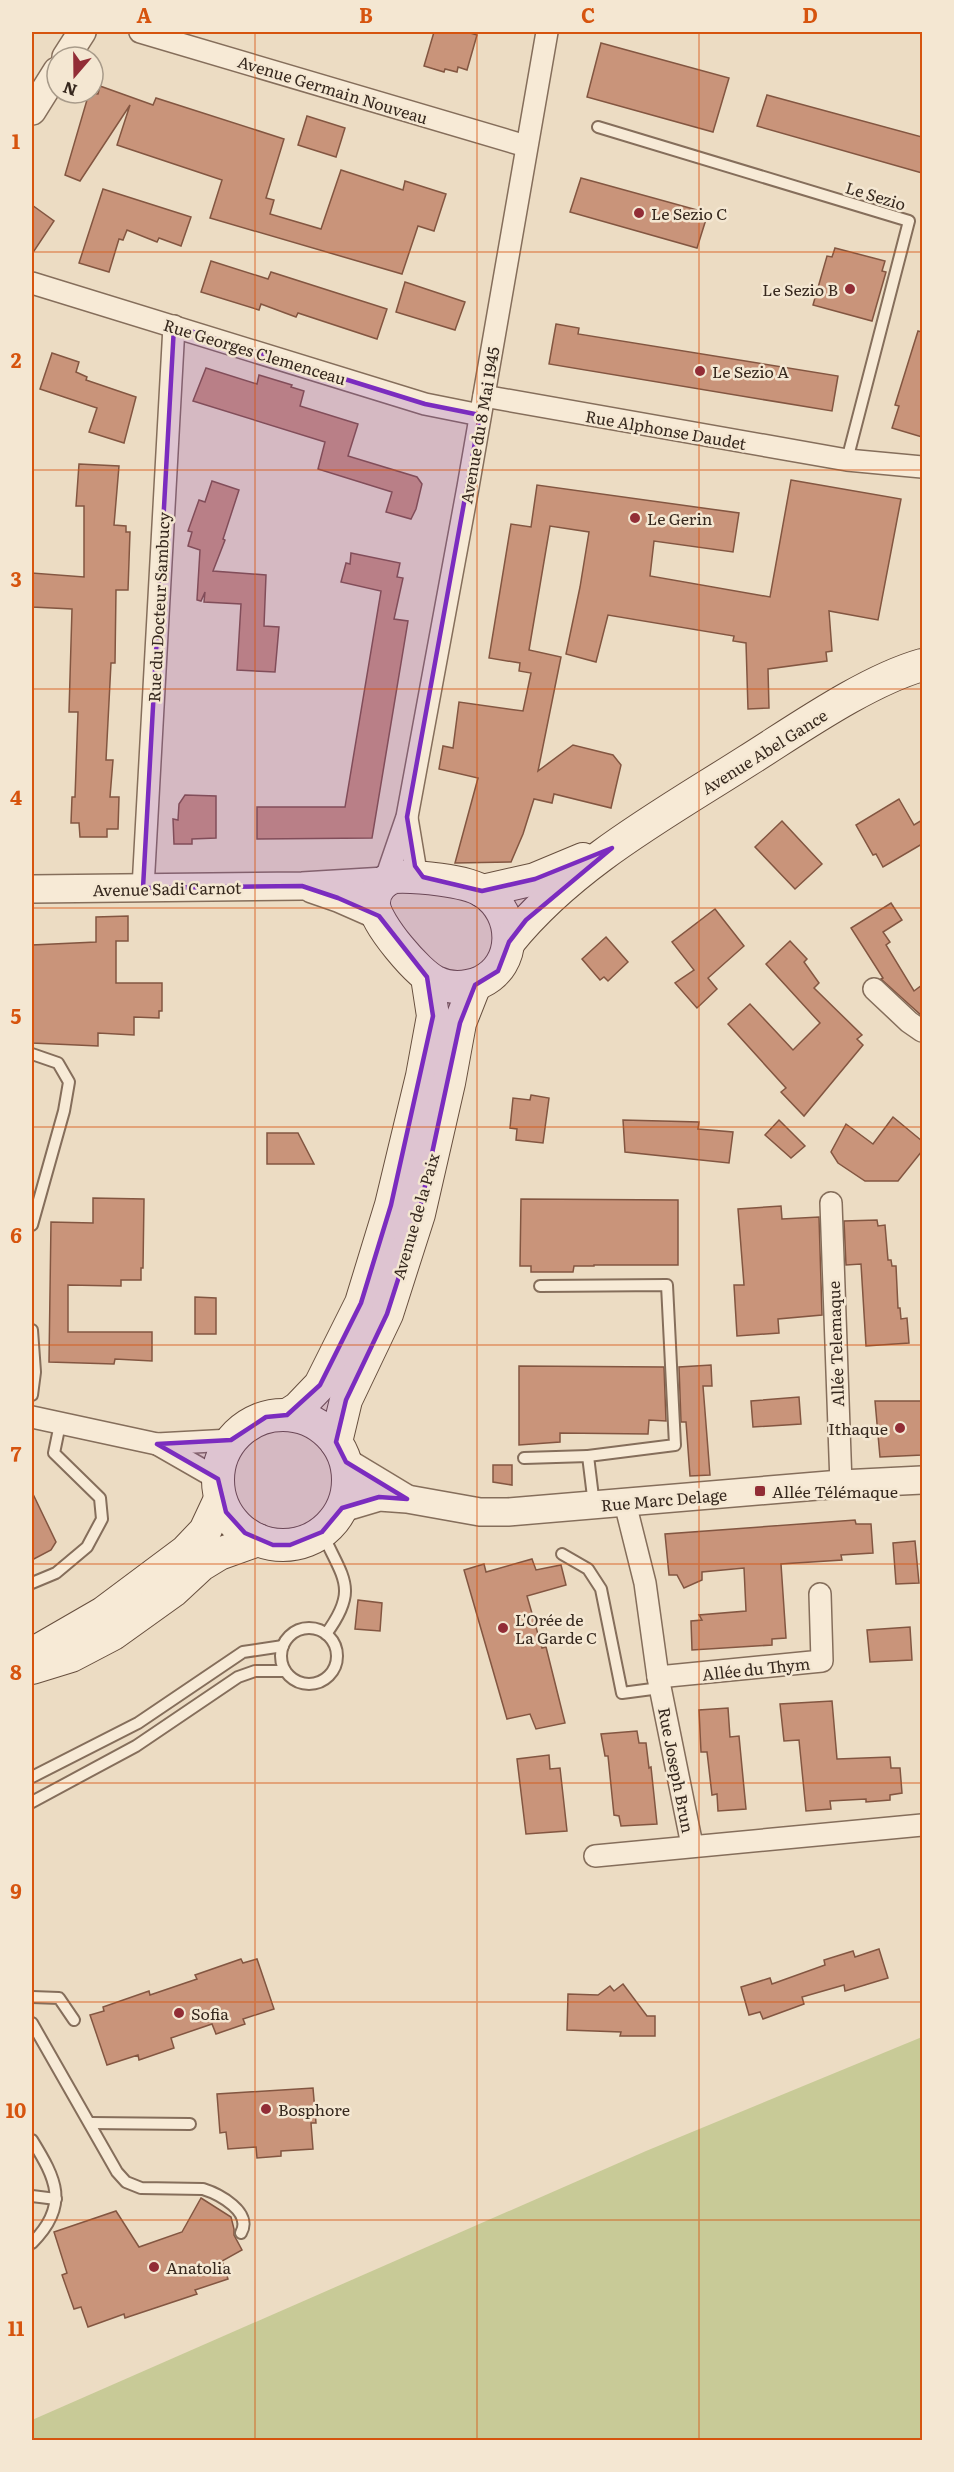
<svg xmlns="http://www.w3.org/2000/svg" width="954" height="2472" font-family="Literata,serif">
<style>
.green{fill:#c8ca97}
.building{fill:#c9947a;stroke:#835641;stroke-width:1.5}
.lines{fill:none;stroke-linecap:round;stroke-linejoin:round}
.service-casing{stroke:#856e5b;stroke-width:14}
.minor-casing{stroke:#856e5b;stroke-width:24}
.tertiary-casing{stroke:#856e5b;stroke-width:30}
.secondary-casing{stroke:#674f3e;stroke-width:34}
.service{stroke:#f7ead6;stroke-width:10}
.minor{stroke:#f7ead6;stroke-width:21}
.tertiary{stroke:#f7ead6;stroke-width:27}
.secondary{stroke:#f7ead6;stroke-width:32}
.marked{fill:#7b2cbf;fill-opacity:0.2;stroke:#7b2cbf;stroke-width:4.5;stroke-linejoin:round}
.grid{fill:none;stroke:#d6540e;stroke-width:1.5;stroke-opacity:0.55}
.poi-dot{fill:#922d36;stroke:#f4e7d2;stroke-width:2}
.labels{text-anchor:middle;dominant-baseline:central;stroke-width:5;stroke-linejoin:round;paint-order:stroke}
.street-label{font-size:16px;fill:#36281e;stroke:#f4e7d2}
.poi-label{font-size:16px;fill:#36281e;stroke:#f4e7d2;text-anchor:start}
.neatline{fill:none;stroke:#d6540e;stroke-width:2}
.grid-label{font-size:20px;text-anchor:middle;font-weight:bold;fill:#d6540e}
</style>
<rect width="100%" height="100%" fill="#ecdcc3"/>
<path class="green" d="M922,2037V2440H32V2420L646,2151Z"/>
<g class="building">
<path d="M434,32H467L477,35L467,70L458,67L457,72L445,69L444,72L424,66Z"/>
<path d="M601,43L729,78L713,132L587,97Z"/>
<path d="M100,86L153,105L156,98L284,139L266,198L274,200L270,214L321,229L341,170L403,190L405,181L446,194L434,231L418,226L402,274L210,218L222,180L117,145L130,105L80,181L65,175L89,93L98,94Z"/>
<path d="M767,95L922,137V173L757,126Z"/>
<path d="M307,116L345,128L336,157L298,145Z"/>
<path d="M581,178L708,213L697,248L570,212Z"/>
<path d="M103,189L191,217L181,246L159,238L157,242L127,230L123,240L119,239L109,272L79,263Z"/>
<path d="M32,205L54,221L32,254Z"/>
<path d="M835,248L885,261L882,271L886,272L872,321L813,305L827,256L832,257Z"/>
<path d="M211,261L268,279L271,272L387,309L377,339L298,313L296,317L261,304L259,310L201,292Z"/>
<path d="M405,282L465,302L455,330L396,312Z"/>
<path d="M556,324L579,328L578,334L838,376L832,411L549,364Z"/>
<path d="M918,331L922,332V437L892,428L899,406L895,405Z"/>
<path d="M52,353L79,362L76,372L87,377L86,380L136,397L124,443L89,432L97,408L40,389Z"/>
<path d="M206,368L257,384L259,375L292,385L291,387L304,391L300,406L358,424L348,456L417,477L422,484L416,509L411,519L386,512L392,492L318,469L325,442L193,401Z"/>
<path d="M79,464L119,466L114,525L126,526V532H130L128,590H116L115,663H111L106,760H113L110,797H119L118,829H107V837H80L79,823H71L72,797H75L78,712H69L72,609L32,607V573L84,577V506H76Z"/>
<path d="M791,480L901,499L878,620L829,611L832,651L826,652L827,661L768,669L769,708L748,709L746,643L733,641L734,636L608,615L596,662L566,654L580,587L589,532L550,526L529,650L561,657L538,771L573,745L613,755L621,765L611,808L554,794L552,803L534,799L523,834L511,862L455,863L478,778L439,769L443,746L453,748L459,702L523,711L531,673L519,671L520,663L489,658L511,524L531,527L537,485L739,513L733,552L654,541L650,576L770,597Z"/>
<path d="M212,481L239,490L223,539L225,540L213,571L266,575L264,626L279,627L275,672L237,670L241,604L204,602L205,592L201,601L197,600L200,550L188,546L192,532L188,531L199,500L205,502Z"/>
<path d="M351,553L400,563L397,577L403,578L394,619L408,621L372,838L257,839V807H345L381,591L341,582L346,563L350,564Z"/>
<path d="M185,795L216,796V838L192,839V844H174L173,819L178,820L179,804Z"/>
<path d="M899,799L914,825L922,820V844L883,867L876,854L873,855L856,825Z"/>
<path d="M782,821L822,864L795,889L755,847Z"/>
<path d="M891,903L902,920L883,932L890,942L886,945L914,991L922,985V1016L881,979L883,978L851,928Z"/>
<path d="M715,909L744,946L708,978L717,989L697,1008L675,983L694,970L672,942Z"/>
<path d="M128,916V941H116V983H162V1011H159V1018L134,1017V1035L98,1033V1046L32,1043V945L96,942V917Z"/>
<path d="M606,937L628,962L608,981L604,977L600,980L582,959Z"/>
<path d="M790,941L807,959L804,962L819,983L814,988L862,1035L857,1039L863,1045L804,1116L781,1092L786,1088L728,1024L750,1004L793,1050L820,1023L766,964Z"/>
<path d="M531,1095L549,1098L543,1143L516,1140L517,1129L510,1128L513,1098L530,1100Z"/>
<path d="M893,1117L922,1141V1151L898,1181H865L838,1163L831,1152L846,1124L873,1144Z"/>
<path d="M623,1120L699,1122L698,1129L733,1132L729,1163L625,1152Z"/>
<path d="M779,1120L805,1146L791,1158L765,1135Z"/>
<path d="M267,1133H298L314,1164H267Z"/>
<path d="M93,1198L144,1199L143,1268H141V1280H121V1286L68,1285V1332H152V1361L115,1359L114,1364L49,1362L51,1222L93,1223Z"/>
<path d="M521,1199L678,1200V1265H594V1266H574L573,1272H531V1266H520Z"/>
<path d="M781,1206L782,1219L819,1217L822,1315L778,1319L779,1333L737,1336L734,1285H744L738,1209Z"/>
<path d="M877,1220L878,1226L885,1225L888,1260H891L892,1266H896L898,1308H900L901,1319L907,1318L909,1343L866,1346L861,1264L846,1265L844,1221Z"/>
<path d="M195,1297L216,1298V1334H195Z"/>
<path d="M711,1365L712,1386H703L710,1475L690,1476L686,1422H681L679,1367Z"/>
<path d="M519,1366L664,1367L666,1421L649,1420L648,1434L560,1433V1442L519,1445Z"/>
<path d="M799,1397L801,1424L753,1427L751,1401Z"/>
<path d="M875,1401H922V1455L880,1457Z"/>
<path d="M493,1465H512V1485L493,1482Z"/>
<path d="M32,1492L56,1542L51,1550L32,1560Z"/>
<path d="M855,1520L856,1524H871L873,1553L841,1555L842,1560L781,1564L786,1638L772,1639V1645L692,1650L691,1621L702,1620L699,1615L746,1611L744,1568L702,1572V1580L684,1588L677,1575H669L665,1534Z"/>
<path d="M915,1541L919,1583L896,1584L893,1543Z"/>
<path d="M532,1559L536,1570L561,1565L566,1585L527,1596L542,1648L546,1647L565,1723L536,1729L530,1714L507,1719L464,1570L484,1564L486,1572Z"/>
<path d="M358,1600L382,1603L380,1631L355,1629Z"/>
<path d="M910,1627L912,1660L870,1662L867,1630Z"/>
<path d="M832,1701L837,1759L890,1757L891,1768H900L902,1793L890,1795V1800L866,1802V1799L830,1801L831,1809L806,1811L799,1740L784,1741L780,1704Z"/>
<path d="M728,1708L730,1737L739,1736L746,1809L718,1811L717,1794L712,1795L707,1752H701L699,1710Z"/>
<path d="M637,1731L639,1743H646L649,1768L651,1767L657,1824L621,1826L619,1816L614,1815L608,1756H605L601,1734Z"/>
<path d="M549,1755L550,1769L560,1768L567,1831L526,1834L517,1759Z"/>
<path d="M879,1949L888,1978L845,1991L844,1985L802,1997L804,2004L763,2019L760,2012L749,2015L741,1987L770,1978L772,1984L825,1965L824,1960L853,1951L855,1957Z"/>
<path d="M241,1959L243,1963L257,1959L274,2009L243,2019L245,2024L216,2034L212,2024L171,2038L174,2048L139,2060L138,2055L107,2065L90,2015L104,2011L103,2007L149,1991L150,1995L197,1979L195,1975Z"/>
<path d="M623,1984L647,2016H655V2036H620L621,2032L567,2030L568,1994L598,1995L610,1986L614,1991Z"/>
<path d="M313,2088L316,2123H311L313,2149L281,2151V2156L257,2158L256,2147L228,2149L226,2132L220,2133L217,2094Z"/>
<path d="M201,2198L231,2217L234,2229V2235L242,2250L222,2261L228,2279L195,2290L197,2294L125,2318L124,2314L88,2327L81,2307L74,2309L62,2275L67,2273L54,2232L116,2211L139,2247L182,2232Z"/>
</g>
<g class="lines">
<defs>
<g id="service">
<path d="M598,127L909,221L847,460"/>
<path d="M32,1054L58,1063L69,1082L64,1111L32,1225"/>
<path d="M540,1286L667,1285L675,1445L588,1456"/>
<path d="M32,1330L35,1372L32,1395"/>
<path d="M524,1458L588,1456L594,1505"/>
<path d="M322,1532C342,1578 360,1588 326,1634"/>
<path d="M562,1554L588,1569L601,1589L622,1693L660,1688"/>
<path d="M32,1583L56,1573L87,1547L102,1519L100,1498L54,1453L60,1424"/>
<circle cx="309" cy="1656" r="28"/>
<path d="M32,1777L138,1723L243,1652L283,1646"/>
<path d="M32,1802L136,1746L238,1677L255,1671H285"/>
<path d="M32,1997L59,1998L74,2020"/>
<path d="M32,2023L117,2172L126,2182L141,2188L203,2189C219,2194 253,2212 241,2233"/>
<path d="M90,2123L190,2124"/>
<path d="M32,2140C56,2179 70,2205 32,2243"/>
<path d="M32,2196L56,2199"/>
</g>
<g id="minor">
<path d="M140,32L526,146"/>
<path d="M32,283L425,404L480,415"/>
<path d="M484,396L847,460L922,467"/>
<path d="M407,818L415,866L423,877"/>
<path d="M385,881L407,817L468,487L547,32"/>
<path d="M143,888L174,326"/>
<path d="M874,989L909,1022L922,1031"/>
<path d="M831,1203L841,1484"/>
<path d="M32,1417L157,1444L231,1440"/>
<path d="M157,1444L218,1479"/>
<path d="M625,1503L645,1583L658,1677L692,1845"/>
<path d="M658,1677L822,1661L820,1594"/>
<path d="M595,1856L922,1825"/>
</g>
<g id="tertiary">
<path d="M66,57L82,32"/>
<path d="M32,111L57,71"/>
<path d="M32,889L302,886L385,881"/>
<path d="M312,889L338,898L379,916"/>
<path d="M346,1462L404,1497"/>
<path d="M342,1508L379,1497L407,1499L480,1512H508L841,1484L922,1480"/>
</g>
<g id="secondary">
<path d="M394,877C415,876 466,880 484,892C517,914 517,965 481,982C466,988 450,989 436,982C418,974 376,924 374,905C373,891 383,881 394,877Z"/>
<path d="M482,891L535,879L583,859"/>
<path d="M509,942C572,864 664,814 747,761C798,729 866,681 922,665"/>
<path d="M287,1415L298,1408L320,1385L361,1303L391,1205L422,1076L433,1016L427,977"/>
<circle cx="283" cy="1480" r="65"/>
<path d="M336,1442L346,1400L387,1314L419,1214L449,1083L460,1023L475,985"/>
<path d="M32,1654L103,1613L186,1551L205,1531L220,1499"/>
<path d="M32,1668L71,1656L113,1634L173,1591L201,1565L219,1554L258,1540"/>
</g>
</defs>
<use href="#service" class="service-casing"/>
<use href="#minor" class="minor-casing"/>
<use href="#tertiary" class="tertiary-casing"/>
<use href="#secondary" class="secondary-casing"/>
<use href="#service" class="service"/>
<use href="#minor" class="minor"/>
<use href="#tertiary" class="tertiary"/>
<use href="#secondary" class="secondary"/>
</g>
<path class="marked" d="M174,326L425,404L480,415L407,817L415,866L423,877L482,891L535,879L612,848L526,920L509,942L498,971L475,985L460,1023L419,1214L387,1314L346,1400L336,1442L346,1462L407,1499L379,1497L342,1508L322,1532L290,1545H273L245,1533L226,1512L218,1479L157,1444L231,1440L266,1417L287,1415L320,1385L361,1303L391,1205L433,1016L427,977L379,916L338,898L302,886L143,888Z"/>
<path class="grid" d="M255,32V2440M477,32V2440M699,32V2440M32,252H922M32,470H922M32,689H922M32,908H922M32,1127H922M32,1345H922M32,1564H922M32,1783H922M32,2002H922M32,2220H922"/>
<g class="poi-dot">
<circle cx="639" cy="213" r="6"/>
<circle cx="850" cy="289" r="6"/>
<circle cx="700" cy="371" r="6"/>
<circle cx="635" cy="518" r="6"/>
<circle cx="900" cy="1428" r="6"/>
<rect x="754" y="1485" width="12" height="12" rx="3"/>
<circle cx="503" cy="1628" r="6"/>
<circle cx="179" cy="2013" r="6"/>
<circle cx="266" cy="2109" r="6"/>
<circle cx="154" cy="2267" r="6"/>
</g>
<g class="labels">
<g class="street-label">
<text transform="translate(333 89) rotate(17)">Avenue Germain Nouveau</text>
<text transform="translate(876 195) rotate(17)">Le Sezio</text>
<text transform="translate(255 351) rotate(17)">Rue Georges Clemenceau</text>
<text transform="translate(479 425) rotate(-80)">Avenue du 8 Mai 1945</text>
<text transform="translate(666 429) rotate(10)">Rue Alphonse Daudet</text>
<text transform="translate(158 607) rotate(-87)">Rue du Docteur Sambucy</text>
<text transform="translate(764 751) rotate(-32)">Avenue Abel Gance</text>
<text transform="translate(167 888) rotate(-1)">Avenue Sadi Carnot</text>
<text transform="translate(415 1216) rotate(-74)">Avenue de la Paix</text>
<text transform="translate(835 1344) rotate(-92)">Allée Telemaque</text>
<text transform="translate(664 1499) rotate(-5)">Rue Marc Delage</text>
<text transform="translate(756 1668) rotate(-6)">Allée du Thym</text>
<text transform="translate(677 1770) rotate(79)">Rue Joseph Brun</text>
</g>
<g class="poi-label">
<text x="651" y="213">Le Sezio C</text>
<text x="838" y="289" text-anchor="end">Le Sezio B</text>
<text x="712" y="371">Le Sezio A</text>
<text x="647" y="518">Le Gerin</text>
<text x="888" y="1428" text-anchor="end">Ithaque</text>
<text x="772" y="1491">Allée Télémaque</text>
<text x="515" y="1619">L'Orée de<tspan x="515" dy="18">La Garde C</tspan></text>
<text x="191" y="2013">Sofia</text>
<text x="278" y="2109">Bosphore</text>
<text x="166" y="2267">Anatolia</text>
</g>
</g>
<rect width="954" height="2472" fill="none" stroke="#f4e7d2" stroke-width="66"/>
<g transform="translate(75 75) rotate(200)"><circle r="28" fill="#f4e7d2" stroke="#a89b8a" stroke-width="1.5"/>
<path d="M0-4.5L10 22L0 15L-10 22Z" fill="#922d36"/>
<text y="-9" font-size="16" font-weight="bold" text-anchor="middle" fill="#36281e">N</text>
</g>
<rect x="33" y="33" width="888" height="2406" class="neatline"/>
<g class="grid-label">
<text x="144" y="23">A</text>
<text x="366" y="23">B</text>
<text x="588" y="23">C</text>
<text x="810" y="23">D</text>
<text x="16" y="149">1</text>
<text x="16" y="368">2</text>
<text x="16" y="587">3</text>
<text x="16" y="805">4</text>
<text x="16" y="1024">5</text>
<text x="16" y="1243">6</text>
<text x="16" y="1462">7</text>
<text x="16" y="1680">8</text>
<text x="16" y="1899">9</text>
<text x="16" y="2118">10</text>
<text x="16" y="2336">11</text>
</g>
</svg>
